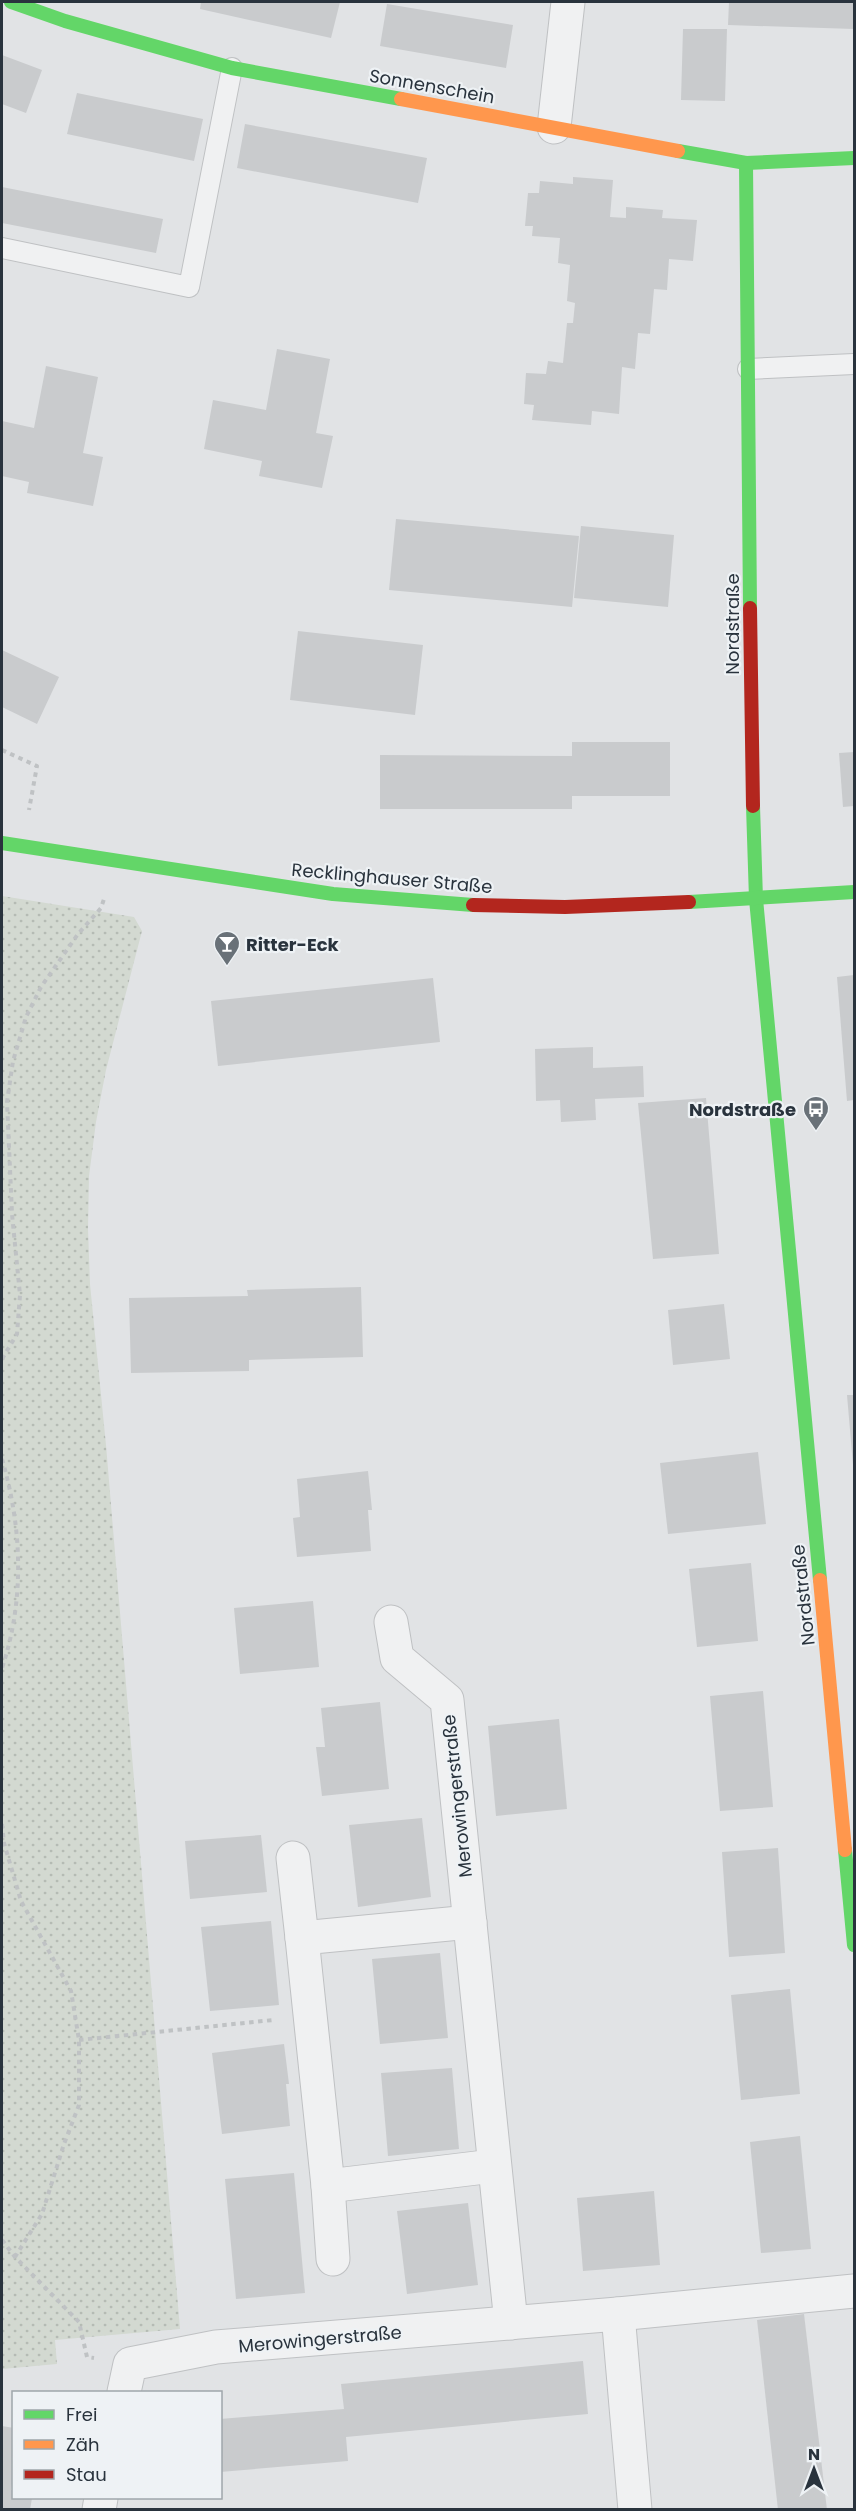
<svg xmlns="http://www.w3.org/2000/svg" width="856" height="2511" font-family="Poppins,sans-serif">
<style>
.grass{fill:url(#grass-dots)}
.building{fill:#c9cbcd}
.lines{fill:none;stroke-linecap:round;stroke-linejoin:round}
.lane-casing{stroke:#bfc1c3;stroke-width:22}
.street-casing{stroke:#bfc1c3;stroke-width:35}
.path{stroke:#bfc2c4;stroke-width:4;stroke-dasharray:4.5 4.5;stroke-linecap:butt}
.lane{stroke:#f0f1f2;stroke-width:20}
.street{stroke:#f0f1f2;stroke-width:33}
.fast{stroke:#63d668;stroke-width:14}
.slow{stroke:#ff974d;stroke-width:14}
.jam{stroke:#b3261e;stroke-width:14}
.labels{text-anchor:middle;dominant-baseline:central;stroke-width:4.5;stroke-linejoin:round;paint-order:stroke}
.street-label{font-size:18px;fill:#29333d;stroke:#eef2f5}
.poi-label{font-size:18px;font-weight:bold;fill:#29333d;stroke:#eef2f5;text-anchor:start}
</style>
<defs>
<pattern id="grass-dots" width="8" height="8" patternUnits="userSpaceOnUse" patternTransform="scale(1.5)"><rect width="8" height="8" fill="#d3d9d1"/><path d="M2 2h.1M6 6h.1" fill="none" stroke="#b5bbb4" stroke-width="1.8" stroke-linecap="round"/></pattern>
</defs>
<rect width="100%" height="100%" fill="#e1e3e5"/>
<path class="grass" d="M2,896L134,917L142,931L106,1070L96,1122L89,1176L88,1229L90,1284L106,1445L180,2329L55,2340L57,2364L2,2369Z"/>
<g class="building">
<path d="M201,2H340L331,38L200,9Z"/>
<path d="M729,2H854V29L728,25Z"/>
<path d="M387,4L513,25L506,68L380,46Z"/>
<path d="M683,29H727L725,101L681,100Z"/>
<path d="M2,55L42,70L26,113L2,104Z"/>
<path d="M77,93L203,119L194,161L67,134Z"/>
<path d="M245,124L427,158L418,203L237,168Z"/>
<path d="M573,177L613,180L610,217L626,218V207L663,210L662,218L697,220L693,261L669,259L667,290L654,289L650,334L638,333L635,369L622,367L619,414L592,411L591,425L532,420L534,405L524,404L526,373L546,374L548,361L563,363L567,323H573L575,303L567,301L570,265L558,263L560,238L532,236L533,226H525L528,193H539L540,181L573,184Z"/>
<path d="M2,187L163,219L156,253L2,223Z"/>
<path d="M277,349L330,359L316,433L333,436L322,488L259,476L262,461L204,449L213,400L266,410Z"/>
<path d="M46,366L98,377L83,453L103,457L93,506L27,493L29,482L2,476V421L34,428Z"/>
<path d="M396,519L579,536L572,607L389,590Z"/>
<path d="M581,526L674,535L668,607L574,598Z"/>
<path d="M298,631L423,645L415,715L290,700Z"/>
<path d="M2,650L59,677L37,724L2,707Z"/>
<path d="M572,742H670V796H572V809H380V755L572,756Z"/>
<path d="M854,752V806L843,807L839,753Z"/>
<path d="M854,975V1100L847,1101L837,977Z"/>
<path d="M433,978L440,1042L218,1066L211,1001Z"/>
<path d="M593,1047V1068L643,1066L644,1097L595,1099L596,1120L561,1122L560,1100L536,1101L535,1049Z"/>
<path d="M706,1098L719,1254L653,1259L638,1103Z"/>
<path d="M361,1287L363,1357L249,1360V1371L131,1373L129,1298L248,1296L247,1290Z"/>
<path d="M724,1304L730,1359L673,1365L668,1310Z"/>
<path d="M847,1395H854V1465H853Z"/>
<path d="M758,1452L766,1524L668,1534L660,1463Z"/>
<path d="M368,1471L372,1510H368L371,1551L297,1557L293,1518L300,1517L297,1479Z"/>
<path d="M751,1563L758,1641L697,1647L689,1569Z"/>
<path d="M313,1601L319,1667L240,1674L234,1608Z"/>
<path d="M763,1691L773,1807L720,1811L710,1696Z"/>
<path d="M380,1702L389,1789L322,1796L316,1747H325L321,1708Z"/>
<path d="M559,1719L567,1809L496,1816L488,1726Z"/>
<path d="M422,1818L431,1897L358,1907L349,1825Z"/>
<path d="M261,1835L267,1892L190,1899L185,1841Z"/>
<path d="M778,1848L785,1953L729,1957L722,1852Z"/>
<path d="M271,1921L279,2005L210,2011L201,1927Z"/>
<path d="M440,1953L448,2038L380,2044L372,1959Z"/>
<path d="M790,1989L800,2094L741,2100L731,1995Z"/>
<path d="M284,2044L289,2084H286L290,2126L222,2134L212,2053Z"/>
<path d="M452,2068L459,2149L388,2156L381,2073Z"/>
<path d="M800,2136L811,2249L761,2253L750,2142Z"/>
<path d="M294,2173L305,2293L236,2299L225,2179Z"/>
<path d="M654,2191L660,2265L583,2271L577,2198Z"/>
<path d="M468,2203L478,2285L407,2294L397,2211Z"/>
<path d="M804,2314L827,2510H778L757,2320Z"/>
<path d="M583,2361L588,2414L346,2437L348,2461L220,2472V2419L344,2409L341,2384Z"/>
<path d="M2,2426L14,2428V2472L11,2490H14V2498H32L30,2510H2Z"/>
</g>
<g class="lines">
<defs>
<g id="lane">
<path d="M2,248L189,287L232,68"/>
<path d="M748,369L854,364"/>
</g>
<g id="street">
<path d="M554,127L568,2"/>
<path d="M391,1622L397,1658L447,1700L511,2323"/>
<path d="M293,1858L302,1938"/>
<path d="M470,1922L302,1938L328,2186L493,2166"/>
<path d="M328,2186L333,2259"/>
<path d="M618,2314L635,2510"/>
<path d="M124,2392L130,2364L216,2347L618,2314L854,2291"/>
<path d="M99,2510L101,2498"/>
</g>
</defs>
<use href="#lane" class="lane-casing"/>
<use href="#street" class="street-casing"/>
<g class="path">
<path d="M2,750L37,766L29,810"/>
<path d="M2,1359L17,1334L20,1295L12,1214L7,1102L13,1061L26,1017L41,987L78,934L101,908L105,896"/>
<path d="M2,1459C22,1527 25,1600 2,1668"/>
<path d="M2,1824L4,1843L21,1901L71,1991L79,2040V2105L64,2144L42,2214L15,2257"/>
<path d="M79,2040L273,2020"/>
<path d="M2,2240L15,2257L79,2322L87,2357L94,2358"/>
</g>
<use href="#lane" class="lane"/>
<use href="#street" class="street"/>
<g class="fast">
<path d="M11,2L65,21L232,68L401,99"/>
<path d="M678,151L746,163L854,158"/>
<path d="M746,163L750,608"/>
<path d="M753,806L756,899L820,1580"/>
<path d="M2,843L333,894L473,905"/>
<path d="M689,902L854,892"/>
<path d="M845,1850L854,1945"/>
</g>
<g class="slow">
<path d="M401,99L678,151"/>
<path d="M820,1580L845,1850"/>
</g>
<g class="jam">
<path d="M750,608L753,806"/>
<path d="M473,905L565,907L689,902"/>
</g>
</g>
<defs>
<symbol id="bar-pin" viewBox="-11 -11 22 30"><path d="M0 17L-7.5 6A9.5 9.5 0 1 1 7.5 6Z" fill="#697178" stroke="#eef2f5"/><path d="M-6-5H6L.8 .8V4.5H3.5V6h-7V4.5H-.8V.8Z" fill="#fff"/></symbol>
<symbol id="bus-pin" viewBox="-11 -11 22 30"><path d="M0 17L-7.5 6A9.5 9.5 0 1 1 7.5 6Z" fill="#697178" stroke="#eef2f5"/><path d="M-5-6H5V4H4V6H2V4H-2V6H-4V4H-5ZM-3.5-4V0h7V-4ZM-3.5 1.2v1.5H-2V1.2ZM2 1.2v1.5H3.5V1.2Z" fill="#fff"/></symbol>
</defs>
<g fill-rule="evenodd">
<use href="#bar-pin" x="212" y="929" width="30" height="40"/>
<use href="#bus-pin" x="801" y="1094" width="30" height="40"/>
</g>
<g class="labels">
<g class="street-label">
<text transform="translate(432 86) rotate(10)">Sonnenschein</text>
<text transform="translate(732 624) rotate(-90)">Nordstraße</text>
<text transform="translate(392 878) rotate(5)">Recklinghauser Straße</text>
<text transform="translate(803 1595) rotate(-96)">Nordstraße</text>
<text transform="translate(457 1796) rotate(-96)">Merowingerstraße</text>
<text transform="translate(320 2339) rotate(-5)">Merowingerstraße</text>
</g>
<g class="poi-label">
<text x="246" y="944">Ritter-Eck</text>
<text x="796" y="1109" text-anchor="end">Nordstraße</text>
</g>
</g>
<rect width="856" height="2511" fill="none" stroke="#29333d" stroke-width="6"/>
<rect x="12" y="2391" width="210" height="108" fill="#eef2f5" stroke="#9fa6ab" stroke-width="1.5"/>
<rect x="24" y="2410" width="30" height="9" fill="#63d668" stroke="#9fa6ab" stroke-width="1.5"/>
<text x="66" y="2421" font-size="18" fill="#29333d">Frei</text>
<rect x="24" y="2440" width="30" height="9" fill="#ff974d" stroke="#9fa6ab" stroke-width="1.5"/>
<text x="66" y="2451" font-size="18" fill="#29333d">Zäh</text>
<rect x="24" y="2470" width="30" height="9" fill="#b3261e" stroke="#9fa6ab" stroke-width="1.5"/>
<text x="66" y="2481" font-size="18" fill="#29333d">Stau</text>
<g transform="translate(814 2469)" stroke="#eef2f5" stroke-width="4.5" paint-order="stroke">
<path d="M0-4.5L10 22L0 15L-10 22Z" fill="#29333d"/>
<text y="-9" font-size="16" font-weight="bold" text-anchor="middle" fill="#29333d">N</text>
</g>
</svg>
